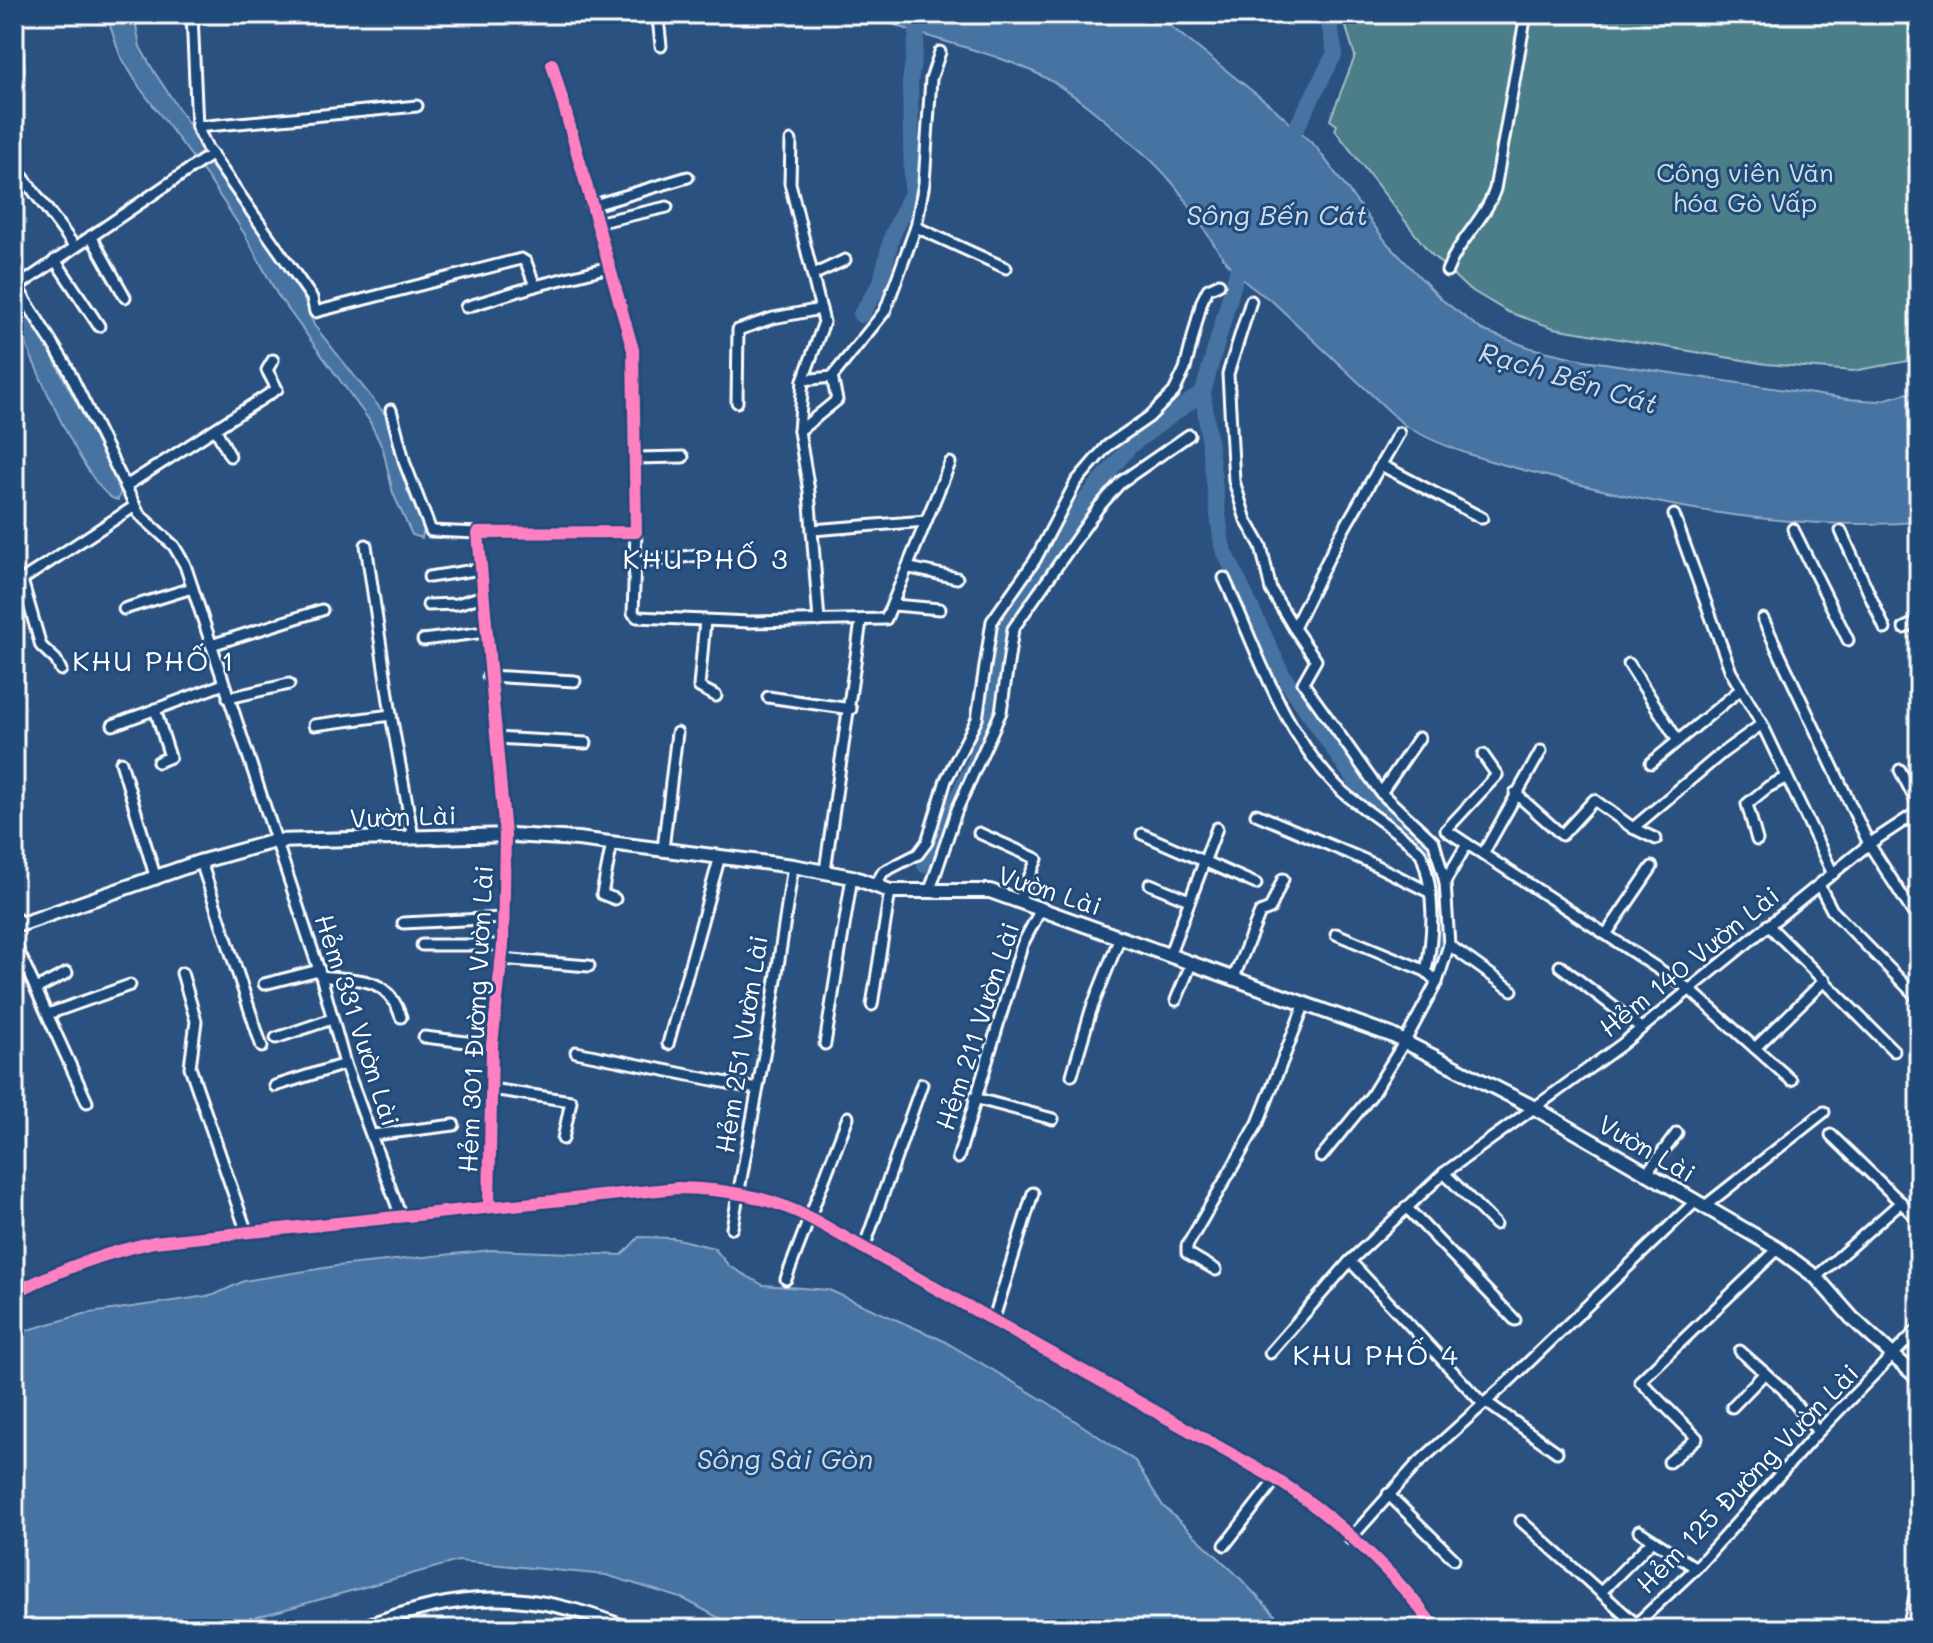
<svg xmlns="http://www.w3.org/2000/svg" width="1933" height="1643" font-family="Mali,sans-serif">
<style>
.green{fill:#4c7e89;stroke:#a6bec4;stroke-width:2}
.water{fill:#4773a2;stroke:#91abc7;stroke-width:2}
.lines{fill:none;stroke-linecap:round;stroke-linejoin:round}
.river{stroke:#4773a2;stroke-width:16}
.minor-casing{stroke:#fff;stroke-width:15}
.tertiary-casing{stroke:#fff;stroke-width:17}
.secondary-casing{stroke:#fff;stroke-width:18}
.minor{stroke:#1f4a7a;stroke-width:9}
.tertiary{stroke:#1f4a7a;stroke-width:11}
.secondary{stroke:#1f4a7a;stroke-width:12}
.cycleway-casing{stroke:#1f4a7a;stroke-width:17}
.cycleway{stroke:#ff80c0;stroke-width:12}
.labels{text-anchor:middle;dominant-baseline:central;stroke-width:6;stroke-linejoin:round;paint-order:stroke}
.park-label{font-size:26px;fill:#d2dfe2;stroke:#1f4a7a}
.street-label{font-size:26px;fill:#fff;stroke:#1f4a7a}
.water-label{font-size:28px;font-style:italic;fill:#d1dce8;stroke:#1f4a7a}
.neighbourhood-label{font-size:28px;letter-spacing:2px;fill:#fff;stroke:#1f4a7a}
</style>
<rect width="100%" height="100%" fill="#2b5180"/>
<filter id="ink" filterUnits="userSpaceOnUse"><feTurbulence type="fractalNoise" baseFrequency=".0125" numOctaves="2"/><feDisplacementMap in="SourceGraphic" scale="16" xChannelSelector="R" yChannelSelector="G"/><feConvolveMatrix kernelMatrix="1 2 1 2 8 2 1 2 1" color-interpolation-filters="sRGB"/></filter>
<g filter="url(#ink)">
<path class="green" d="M1342,14H1919V359L1853,371L1766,364L1554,328L1508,312L1466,287L1430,253L1335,130L1337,125L1330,120L1355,56Z"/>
<g class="water">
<path d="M106,14H134L140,47L155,73L303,297L314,325L387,417L407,490L424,529L422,538L412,535L393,493L383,449L369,420L277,294L244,233L208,178L140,88L120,55Z"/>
<path d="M870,14H1155L1275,109L1316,147L1387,243L1441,299L1482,330L1531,348L1584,360L1847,399L1878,401L1919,390V522C1791,531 1670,509 1547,476C1499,464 1447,451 1404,425L1271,300C1228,275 1218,249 1192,210C1177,186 1157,164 1135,146C1107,122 1075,93 1042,76C987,48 925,41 870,14Z"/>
<path d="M14,291L28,309L121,489L118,500C89,499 27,347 14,316Z"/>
<path d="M639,1237L673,1238L714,1248L729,1266L763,1285L829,1290L942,1340L1050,1404L1135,1461L1163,1506L1236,1574L1288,1629H739L684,1599L606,1575L458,1561L214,1629H14V1334L84,1314L214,1295L244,1281L337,1266L492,1250L622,1255Z"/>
</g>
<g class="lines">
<g class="river">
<path d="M1286,148L1335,53L1327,14"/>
<path d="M1242,254L1203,392L1222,546L1282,674L1356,782L1381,811L1421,840L1432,857L1440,925L1432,968"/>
<path d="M861,315L881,282L892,236L912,192L910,82L920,14"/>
<path d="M925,865L977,757L1006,622L1087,498L1131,445L1203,392"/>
</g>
<defs>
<g id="minor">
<path d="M192,14L197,127L207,148L312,298L315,312L521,259L526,262L535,286L609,267"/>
<path d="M658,18L661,46"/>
<path d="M14,79L18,70L14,14"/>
<path d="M197,127L417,106"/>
<path d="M791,141L790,183L824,322L803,380L799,431L809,491L819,621"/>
<path d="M23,177L75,247"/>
<path d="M591,206L688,177"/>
<path d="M596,223L667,207"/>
<path d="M916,227L1006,268"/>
<path d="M91,236L125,297"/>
<path d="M55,260L99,326"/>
<path d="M1447,271C1459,239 1485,220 1495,189L1526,14"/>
<path d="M815,274L845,260"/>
<path d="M14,282L66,365L139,514L174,546L185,565L321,976L345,1064L400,1214"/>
<path d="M17,287L212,154"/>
<path d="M1251,301L1228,374L1234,481L1246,520L1261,546L1271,590L1294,628"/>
<path d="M466,307L535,286"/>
<path d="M803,380L832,377L885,311L916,227L924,183L931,79L940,52"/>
<path d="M737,402L738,330L773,318L821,309"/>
<path d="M391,410L405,464L431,531L478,533"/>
<path d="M216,430L230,456"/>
<path d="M799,431L837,400L832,377"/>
<path d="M635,458L683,457"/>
<path d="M1381,465L1482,518"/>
<path d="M126,486L277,389L267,370L273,360"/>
<path d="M1674,515L1731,672L1762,724L1833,874"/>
<path d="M1793,529L1848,640"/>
<path d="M812,530L926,521"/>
<path d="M1841,531L1885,629"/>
<path d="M636,532L633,613L637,617L750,622L886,619L950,463"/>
<path d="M366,545L391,715L413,837"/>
<path d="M634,563L699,555"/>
<path d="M910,568L957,578"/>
<path d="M429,577L481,569"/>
<path d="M1224,578C1258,651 1282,734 1342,791C1357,806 1417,843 1422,856C1435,893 1434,935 1426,971L1437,982"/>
<path d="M22,580L41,646L56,660L61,670"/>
<path d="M14,585L135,506"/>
<path d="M428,605L457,604L483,596"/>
<path d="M894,605L940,609"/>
<path d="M124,609L192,588"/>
<path d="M1763,619L1869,844L1919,922"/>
<path d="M705,620L699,687L716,696"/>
<path d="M1904,628L1919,621"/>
<path d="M423,640L485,632"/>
<path d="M211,645L322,610"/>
<path d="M1629,664L1678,741"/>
<path d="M488,676L575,681"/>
<path d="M768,697L851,709"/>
<path d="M228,698L289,684"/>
<path d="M155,709L170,757L158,762"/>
<path d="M113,725L224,684"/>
<path d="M314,725L391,715"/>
<path d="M496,738L586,743"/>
<path d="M121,762L156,879"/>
<path d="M1651,763L1741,689"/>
<path d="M1900,770L1919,807"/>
<path d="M1381,793L1419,738"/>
<path d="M1515,793L1562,835L1594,800L1633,828L1722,753L1762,724"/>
<path d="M1256,814L1367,861L1429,892"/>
<path d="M1633,828L1656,839"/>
<path d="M979,833L1037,859L1019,901"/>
<path d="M1142,834L1256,884"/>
<path d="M1757,840L1747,804L1768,787L1785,778"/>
<path d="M612,843L602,894L615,899"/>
<path d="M1467,844L1446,830L1497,775L1483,755"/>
<path d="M663,849L677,733"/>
<path d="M1483,854L1689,989L1755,1048L1825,980"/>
<path d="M201,862L262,1047"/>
<path d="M825,871L861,621"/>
<path d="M1445,882L1467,844L1483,854L1541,751"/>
<path d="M1150,884L1189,900"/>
<path d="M1819,885L1832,910L1919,999"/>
<path d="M875,886L883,872L918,854L927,842L946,780L977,719L992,621L1035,560L1076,482L1107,446L1149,417L1174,392L1185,369L1202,301L1208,289L1219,284"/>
<path d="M930,890L956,812L1001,712L1013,629L1098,508L1121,482L1189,435"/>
<path d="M403,923L503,918"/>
<path d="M1768,925L1894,1051"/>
<path d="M1607,933L1652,867"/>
<path d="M1336,934L1426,971"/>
<path d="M14,941L87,1102"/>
<path d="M422,945H503"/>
<path d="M1449,945L1512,990"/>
<path d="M1170,953L1217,828"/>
<path d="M500,959L589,966"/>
<path d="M1560,966L1641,1028"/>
<path d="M182,973L196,1021L190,1067L246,1230"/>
<path d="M321,976C359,981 387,975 401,1017"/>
<path d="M1234,977L1260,913L1270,909L1283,879"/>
<path d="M264,984L319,970"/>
<path d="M36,989L67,973"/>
<path d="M1176,1000L1192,962"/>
<path d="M872,1005L890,891"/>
<path d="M48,1014L130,985"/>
<path d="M424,1037L492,1045"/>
<path d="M276,1038L332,1019"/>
<path d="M668,1044L720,856"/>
<path d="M825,1044L852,877"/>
<path d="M1755,1048L1791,1080"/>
<path d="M576,1052L757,1089"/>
<path d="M1072,1075L1091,1010L1120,937"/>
<path d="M275,1086L345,1064"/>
<path d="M491,1089L571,1101L563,1139"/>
<path d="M974,1098L1053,1119"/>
<path d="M373,1135L454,1125"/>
<path d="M1831,1135L1919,1220"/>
<path d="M1321,1157L1371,1096L1405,1041L1437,982L1449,945L1445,882L1434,842L1381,793L1303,683L1316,660L1294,628L1338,539L1399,433"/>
<path d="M958,1158L1022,945L1041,909"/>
<path d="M1444,1173L1495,1224"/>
<path d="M1646,1174L1677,1133"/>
<path d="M489,1206L492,1045L503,945L505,835L478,533L636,532L633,350L552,64"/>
<path d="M1705,1206L1824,1112"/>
<path d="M1406,1207L1515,1320"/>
<path d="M732,1228L768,1033L793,866"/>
<path d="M864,1248L922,1084"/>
<path d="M1350,1261L1483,1404"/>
<path d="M1216,1270L1187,1253V1246L1258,1123L1305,1003"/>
<path d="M1816,1277L1901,1202"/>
<path d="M786,1279L848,1117"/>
<path d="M14,1293C60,1269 104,1253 154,1242L678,1188C727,1189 768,1196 812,1219L1276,1479C1332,1515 1398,1574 1435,1629"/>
<path d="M994,1318L1033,1193"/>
<path d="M1740,1351L1783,1389L1818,1432"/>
<path d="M1270,1353L1350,1261L1444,1173L1621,1045L1869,844L1919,811"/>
<path d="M1486,1402L1557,1452"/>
<path d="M1732,1407L1765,1373"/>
<path d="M1669,1462L1697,1438L1640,1381L1778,1249"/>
<path d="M1388,1494L1454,1559"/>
<path d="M1521,1521L1636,1624"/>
<path d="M1639,1531L1696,1568"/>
<path d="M1350,1539L1417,1464L1508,1382L1696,1201"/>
<path d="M1225,1545L1276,1479"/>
<path d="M1601,1592L1653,1540"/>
<path d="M1631,1629L1696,1568L1818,1432L1919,1328"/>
<path d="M1908,1629L1919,1577"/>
</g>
<path id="tertiary" d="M357,1629C462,1590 526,1588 630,1629"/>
<path id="secondary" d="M14,919L22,924L199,862L275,841L512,835L578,839L793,866L852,877L890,891H990L1391,1035L1533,1107L1778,1249L1816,1277L1852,1318L1919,1379"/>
</defs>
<use href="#minor" class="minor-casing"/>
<use href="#tertiary" class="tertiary-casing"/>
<use href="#secondary" class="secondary-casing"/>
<use href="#minor" class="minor"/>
<use href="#tertiary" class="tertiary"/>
<use href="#secondary" class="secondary"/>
<defs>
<g id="cycleway">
<path d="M489,1206L492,1045L503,945L505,835L478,533L636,532L633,350L552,64"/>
<path d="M14,1293C60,1269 104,1253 154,1242L678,1188C727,1189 768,1196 812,1219L1276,1479C1332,1515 1398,1574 1435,1629"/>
</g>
</defs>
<use href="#cycleway" class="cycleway-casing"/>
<use href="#cycleway" class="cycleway"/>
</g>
</g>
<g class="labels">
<g class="park-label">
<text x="1745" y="172">Công viên Văn<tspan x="1745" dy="30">hóa Gò Vấp</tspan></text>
</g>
<g class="street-label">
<text transform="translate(403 816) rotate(-2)">Vườn Lài</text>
<text transform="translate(1050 890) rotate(18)">Vườn Lài</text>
<text transform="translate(1689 961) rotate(-39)">Hẻm 140 Vườn Lài</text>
<text transform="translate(475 1019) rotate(-87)">Hẻm 301 Đường Vườn Lài</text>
<text transform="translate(358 1020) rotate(72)">Hẻm 331 Vườn Lài</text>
<text transform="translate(977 1026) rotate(-72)">Hẻm 211 Vườn Lài</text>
<text transform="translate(741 1044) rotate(-81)">Hẻm 251 Vườn Lài</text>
<text transform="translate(1647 1148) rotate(30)">Vườn Lài</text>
<text transform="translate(1747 1478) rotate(-46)">Hẻm 125 Đường Vườn Lài</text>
</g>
<g class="water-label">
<text x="1277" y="214">Sông Bến Cát</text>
<text transform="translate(1569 377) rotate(17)">Rạch Bến Cát</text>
<text x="785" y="1458">Sông Sài Gòn</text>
</g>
<g class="neighbourhood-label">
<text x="706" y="558">KHU PHỐ 3</text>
<text x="154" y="660">KHU PHỐ 1</text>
<text x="1376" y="1354">KHU PHỐ 4</text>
</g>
</g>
<rect width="1933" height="1643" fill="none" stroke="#1f4a7a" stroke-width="48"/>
<rect x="24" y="24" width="1885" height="1595" fill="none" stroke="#fff" stroke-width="3" filter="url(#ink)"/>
</svg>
